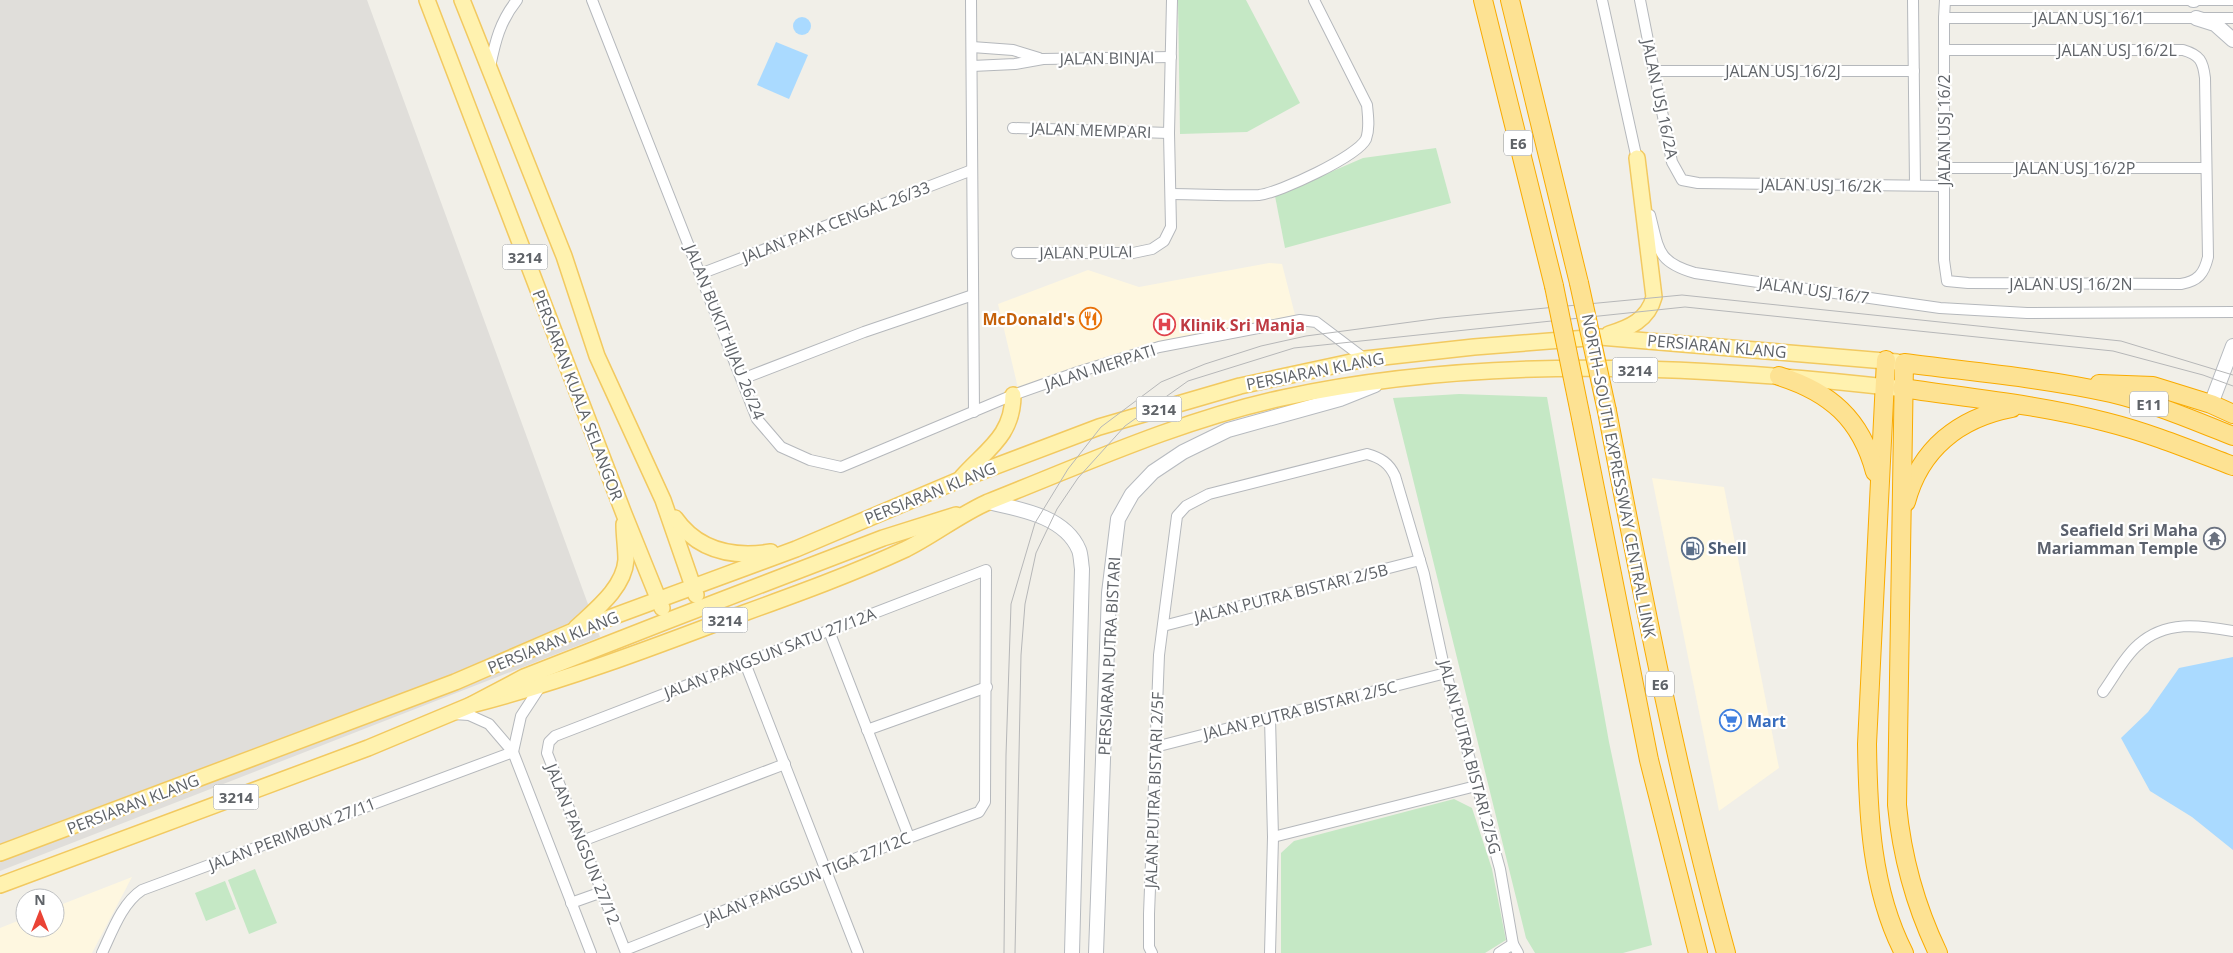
<svg xmlns="http://www.w3.org/2000/svg" width="2233" height="953" font-family="'Open Sans',sans-serif">
<style>
.commercial{fill:#fef7e0}
.industrial{fill:#e0deda}
.green{fill:#c5e8c5}
.water{fill:#aadaff}
.lines{fill:none;stroke-linecap:round;stroke-linejoin:round}
.street-casing{stroke:#b5b8bc;stroke-width:12}
.secondary-casing{stroke:#b6babf;stroke-width:16}
.primary-casing{stroke:#f2c960;stroke-width:18}
.highway-casing{stroke:#f9ab00;stroke-width:20}
.street{stroke:#fff;stroke-width:10}
.secondary{stroke:#fff;stroke-width:14}
.primary{stroke:#fff2af;stroke-width:15}
.highway{stroke:#fde293;stroke-width:18}
.tram{stroke:#b6b7b8;stroke-width:1}
.highway-bridge-casing{stroke:#f9ab00;stroke-width:20;stroke-linecap:butt}
.highway-bridge{stroke:#fde293;stroke-width:18}
.labels{text-anchor:middle;dominant-baseline:central;stroke-width:4.5;stroke-linejoin:round;paint-order:stroke}
.shield{fill:#fff;stroke:#8f9295;stroke-width:1}
.shield-label{font-size:15px;font-weight:bold;fill:#5f6368}
.street-label{font-size:16px;fill:#5f6368;stroke:#fff}
.food-label{font-size:16px;font-weight:bold;fill:#c56008;stroke:#fff;text-anchor:end}
.health-label{font-size:16px;font-weight:bold;fill:#be3a42;stroke:#fff;text-anchor:start}
.worship-label{font-size:16px;font-weight:bold;fill:#5b616d;stroke:#fff;text-anchor:end}
.service-label{font-size:16px;font-weight:bold;fill:#4e5e75;stroke:#fff;text-anchor:start}
.shop-label{font-size:16px;font-weight:bold;fill:#366cbe;stroke:#fff;text-anchor:start}
</style>
<rect width="100%" height="100%" fill="#f1efe8"/>
<g class="commercial">
<path d="M1269,263L1282,264L1295,315L1150,343L1018,388L998,304L1088,270L1139,287Z"/>
<path d="M1652,478L1724,487L1779,768L1719,811Z"/>
<path d="M132,877L92,953H0V928L25,918V928H55V907Z"/>
</g>
<path class="industrial" d="M0,0H367L600,637L0,871Z"/>
<g class="green">
<path d="M1178,0H1246L1300,103L1247,132L1180,134Z"/>
<path d="M1436,148L1451,203L1285,248L1275,196L1363,158Z"/>
<path d="M1459,394L1547,397L1609,742L1652,945L1623,953H1535L1526,938L1393,398Z"/>
<path d="M1454,799L1472,808L1492,869L1506,940L1485,953H1281V853L1294,841Z"/>
<path d="M255,869L277,923L249,934L228,880Z"/>
<path d="M225,881L236,909L206,921L195,893Z"/>
</g>
<g class="water">
<circle cx="802" cy="26" r="9"/>
<path d="M776,42L808,55L789,99L757,85Z"/>
<path d="M2233,657V850L2192,817L2150,791L2121,738L2148,712L2179,668Z"/>
</g>
<g class="lines">
<defs>
<g id="street">
<path d="M592,0L757,419L781,447L810,460L841,467L1013,395L1078,372L1159,347L1300,320L1316,322L1365,359"/>
<path d="M971,0L974,412"/>
<path d="M1602,0L1638,164"/>
<path d="M1640,0L1672,162L1682,180L1698,183L1944,186"/>
<path d="M1913,0L1915,185"/>
<path d="M1944,18H2233"/>
<path d="M972,47L1013,50L1039,58"/>
<path d="M1944,50H2183C2200,55 2203,61 2205,78L2208,257C2204,274 2198,281 2181,284L1968,283L1947,281L1944,260V18L1945,0H2233"/>
<path d="M972,66L1015,64L1043,59L1171,57"/>
<path d="M490,67C495,42 500,21 517,0"/>
<path d="M1653,71H1914"/>
<path d="M1013,128L1169,133"/>
<path d="M1944,168H2206"/>
<path d="M1171,194C1200,194 1230,196 1259,195C1279,193 1358,156 1366,139C1370,128 1368,116 1367,105L1314,0"/>
<path d="M1650,215C1659,250 1657,262 1695,273L1940,308L2027,313L2233,312"/>
<path d="M1017,253H1133L1152,249L1164,241L1171,227L1169,133L1172,0"/>
<path d="M700,274L972,170"/>
<path d="M742,379L864,332L973,295"/>
<path d="M1163,626L1420,560"/>
<path d="M829,631L909,837"/>
<path d="M745,663L858,953"/>
<path d="M2103,692C2114,677 2124,657 2138,645C2165,620 2200,625 2233,631"/>
<path d="M453,714L469,715L489,724L513,752L591,953"/>
<path d="M1270,718L1273,837L1270,953"/>
<path d="M867,730L987,687"/>
<path d="M1155,747L1446,673"/>
<path d="M513,752L521,716L540,687"/>
<path d="M1273,837L1476,786"/>
<path d="M582,841L785,764"/>
<path d="M571,903L602,892"/>
<path d="M625,950L897,842L979,812L985,802L986,570L555,736L549,742L547,753L625,950L626,953"/>
<path d="M102,953C112,932 122,903 142,890L513,752"/>
<path d="M1152,953L1149,947V914L1159,655L1177,516L1186,506L1209,494L1367,454C1381,458 1389,463 1395,476L1424,574L1443,662L1500,869L1513,944L1518,953"/>
<path d="M1499,953L1513,944"/>
</g>
<g id="secondary">
<path d="M2193,0H2194"/>
<path d="M2196,18L2215,24L2233,40"/>
<path d="M2211,404L2233,346"/>
<path d="M988,502C1019,509 1065,516 1079,550C1081,555 1081,563 1082,569L1072,953"/>
<path d="M1096,953L1109,593L1118,519L1132,494L1153,472L1183,452L1228,430L1340,399L1375,385"/>
</g>
<g id="primary">
<path d="M427,0L624,514L662,608"/>
<path d="M462,0L564,256L597,356L663,500L696,595"/>
<path d="M1609,334C1629,328 1648,320 1654,297L1637,158"/>
<path d="M962,477C986,450 1013,436 1013,395"/>
<path d="M675,518C698,551 733,558 771,552"/>
<path d="M576,628C595,610 624,588 626,560C626,548 624,536 624,524"/>
<path d="M471,705C561,682 646,650 733,617C791,596 850,575 906,549C934,535 959,515 988,502C1084,464 1181,420 1282,398C1480,355 1696,365 1896,388"/>
<path d="M0,853L455,682L571,632L796,549L959,480L1099,427L1240,386L1365,359L1474,347L1600,337L1897,362"/>
<path d="M0,885L368,748L471,705L524,677L667,621L883,538L956,515"/>
</g>
<g id="highway">
<path d="M1483,0L1554,286"/>
<path d="M1510,0L1579,283"/>
<path d="M1886,360L1867,744C1868,814 1871,889 1904,953"/>
<path d="M1779,376C1830,392 1861,419 1875,472"/>
<path d="M2099,384L2153,386L2211,404L2233,414"/>
<path d="M1902,388C1970,398 2040,405 2106,422C2150,433 2191,450 2233,466"/>
<path d="M1607,411C1642,593 1677,774 1726,953"/>
<path d="M1581,418L1649,760L1698,953"/>
<path d="M1906,502C1920,449 1959,418 2012,408"/>
<path d="M1938,953C1915,905 1902,858 1897,805L1904,363C1973,372 2043,378 2111,393C2153,403 2193,420 2233,436"/>
</g>
</defs>
<use href="#street" class="street-casing"/>
<use href="#secondary" class="secondary-casing"/>
<use href="#primary" class="primary-casing"/>
<use href="#highway" class="highway-casing"/>
<use href="#street" class="street"/>
<use href="#secondary" class="secondary"/>
<use href="#primary" class="primary"/>
<use href="#highway" class="highway"/>
<g class="tram">
<path d="M1004,953L1006,755L1011,604L1035,523L1068,469L1101,427L1161,382L1205,364L1261,346L1306,336L1441,318L1682,295L2121,341L2233,375"/>
<path d="M1015,953L1021,655L1025,604L1036,553L1057,509L1078,478L1125,426L1188,381L1294,348L1685,307L2113,351L2203,375L2233,386"/>
</g>
<defs>
<g id="highway-bridge">
<path d="M1579,283L1607,411"/>
<path d="M1554,286L1581,418"/>
</g>
</defs>
<use href="#highway-bridge" class="highway-bridge-casing"/>
<use href="#highway-bridge" class="highway-bridge"/>
</g>
<defs>
<symbol id="restaurant-ring" viewBox="-11 -11 22 22"><circle r="9.5" fill="#fff" stroke="#e8710a" stroke-width="1.5"/><path d="M-5-6h1v4h1v-4h1v4h1v-4h1v5L-1.5 .5V6h-2V.5L-5-1ZM5-6V6H3V1.5H1.5Q1.5-4 5-6Z" fill="#e8710a"/></symbol>
<symbol id="hospital-ring" viewBox="-11 -11 22 22"><circle r="9.5" fill="#fff" stroke="#e0444e" stroke-width="1.5"/><path d="M-5-5h3v3.5h4V-5h3V5h-3V1.5h-4V5h-3Z" fill="#e0444e"/></symbol>
<symbol id="temple-ring" viewBox="-11 -11 22 22"><circle r="9.5" fill="#fff" stroke="#6b7280" stroke-width="1.5"/><path d="M0-6L5-2H3V0L6.5 2.5H4V6H1.5V3h-3V6H-4V2.5H-6.5L-3 0V-2H-5Z" fill="#6b7280"/></symbol>
<symbol id="fuel-ring" viewBox="-11 -11 22 22"><circle r="9.5" fill="#fff" stroke="#5c6f8a" stroke-width="1.5"/><path d="M-5.5-6h7V0h2V4h1.3V-2.5L3-4.5l.8-.8L6-3V5H2.5V1h-1V6h-7ZM-4.2-4.7v3.2H.2V-4.7Z" fill="#5c6f8a"/></symbol>
<symbol id="supermarket-ring" viewBox="-11 -11 22 22"><circle r="9.5" fill="#fff" stroke="#3f7fe0" stroke-width="1.5"/><path d="M-6-5.5h2.5l.6 2H6L4.5 2H-2.5L-4.4-4H-6ZM-1.5 3.2a1.3 1.3 0 1 0 .1 0ZM3 3.2a1.3 1.3 0 1 0 .1 0Z" fill="#3f7fe0"/></symbol>
</defs>
<g fill-rule="evenodd">
<use href="#restaurant-ring" x="1078" y="306" width="25" height="25"/>
<use href="#hospital-ring" x="1152" y="312" width="25" height="25"/>
<use href="#temple-ring" x="2202" y="526" width="25" height="25"/>
<use href="#fuel-ring" x="1680" y="536" width="25" height="25"/>
<use href="#supermarket-ring" x="1718" y="708" width="25" height="25"/>
</g>
<g class="labels">
<g class="shield">
<rect x="1504" y="130.5" width="28" height="25" rx="4"/>
<rect x="502.5" y="244.5" width="45" height="25" rx="4"/>
<rect x="1612.5" y="357.5" width="45" height="25" rx="4"/>
<rect x="2130" y="391.5" width="38" height="25" rx="4"/>
<rect x="1136.5" y="396.5" width="45" height="25" rx="4"/>
<rect x="702.5" y="607.5" width="45" height="25" rx="4"/>
<rect x="1646" y="671.5" width="28" height="25" rx="4"/>
<rect x="213.5" y="784.5" width="45" height="25" rx="4"/>
</g>
<g class="shield-label">
<text x="1518" y="143">E6</text>
<text x="525" y="257">3214</text>
<text x="1635" y="370">3214</text>
<text x="2149" y="404">E11</text>
<text x="1159" y="409">3214</text>
<text x="725" y="620">3214</text>
<text x="1660" y="684">E6</text>
<text x="236" y="797">3214</text>
</g>
<g class="street-label">
<text x="2089" y="18">JALAN USJ 16/1</text>
<text x="2117" y="50">JALAN USJ 16/2L</text>
<text transform="translate(1107 58) rotate(-1)">JALAN BINJAI</text>
<text x="1783" y="71">JALAN USJ 16/2J</text>
<text transform="translate(1660 99) rotate(78)">JALAN USJ 16/2A</text>
<text transform="translate(1091 130) rotate(2)">JALAN MEMPARI</text>
<text transform="translate(1944 130) rotate(-90)">JALAN USJ 16/2</text>
<text x="2075" y="168">JALAN USJ 16/2P</text>
<text transform="translate(1821 185) rotate(1)">JALAN USJ 16/2K</text>
<text transform="translate(836 222) rotate(-21)">JALAN PAYA CENGAL 26/33</text>
<text transform="translate(1086 252) rotate(-1)">JALAN PULAI</text>
<text x="2071" y="284">JALAN USJ 16/2N</text>
<text transform="translate(1814 290) rotate(8)">JALAN USJ 16/7</text>
<text transform="translate(725 332) rotate(68)">JALAN BUKIT HIJAU 26/24</text>
<text transform="translate(1717 346) rotate(5)">PERSIARAN KLANG</text>
<text transform="translate(1100 367) rotate(-18)">JALAN MERPATI</text>
<text transform="translate(1315 371) rotate(-11)">PERSIARAN KLANG</text>
<text transform="translate(578 395) rotate(69)">PERSIARAN KUALA SELANGOR</text>
<text transform="translate(1619 476) rotate(79)">NORTH–SOUTH EXPRESSWAY CENTRAL LINK</text>
<text transform="translate(930 493) rotate(-22)">PERSIARAN KLANG</text>
<text transform="translate(1291 593) rotate(-14)">JALAN PUTRA BISTARI 2/5B</text>
<text transform="translate(553 642) rotate(-22)">PERSIARAN KLANG</text>
<text transform="translate(770 653) rotate(-21)">JALAN PANGSUN SATU 27/12A</text>
<text transform="translate(1109 656) rotate(-87)">PERSIARAN PUTRA BISTARI</text>
<text transform="translate(1300 710) rotate(-14)">JALAN PUTRA BISTARI 2/5C</text>
<text transform="translate(1470 757) rotate(75)">JALAN PUTRA BISTARI 2/5G</text>
<text transform="translate(1154 790) rotate(-88)">JALAN PUTRA BISTARI 2/5F</text>
<text transform="translate(133 804) rotate(-21)">PERSIARAN KLANG</text>
<text transform="translate(292 834) rotate(-21)">JALAN PERIMBUN 27/11</text>
<text transform="translate(583 844) rotate(68)">JALAN PANGSUN 27/12</text>
<text transform="translate(807 878) rotate(-22)">JALAN PANGSUN TIGA 27/12C</text>
</g>
<g class="food-label">
<text x="1075" y="319">McDonald's</text>
</g>
<g class="health-label">
<text x="1180" y="325">Klinik Sri Manja</text>
</g>
<g class="worship-label">
<text x="2198" y="530">Seafield Sri Maha<tspan x="2198" dy="18">Mariamman Temple</tspan></text>
</g>
<g class="service-label">
<text x="1708" y="548">Shell</text>
</g>
<g class="shop-label">
<text x="1747" y="721">Mart</text>
</g>
</g>
<g transform="translate(40 913)"><circle r="24" fill="#ffffff" stroke="#bfc1c3"/>
<path d="M0-4L9 19L0 12L-9 19Z" fill="#ea4335"/>
<text y="-8" font-size="14" font-weight="bold" text-anchor="middle" fill="#5f6368">N</text>
</g>
</svg>
